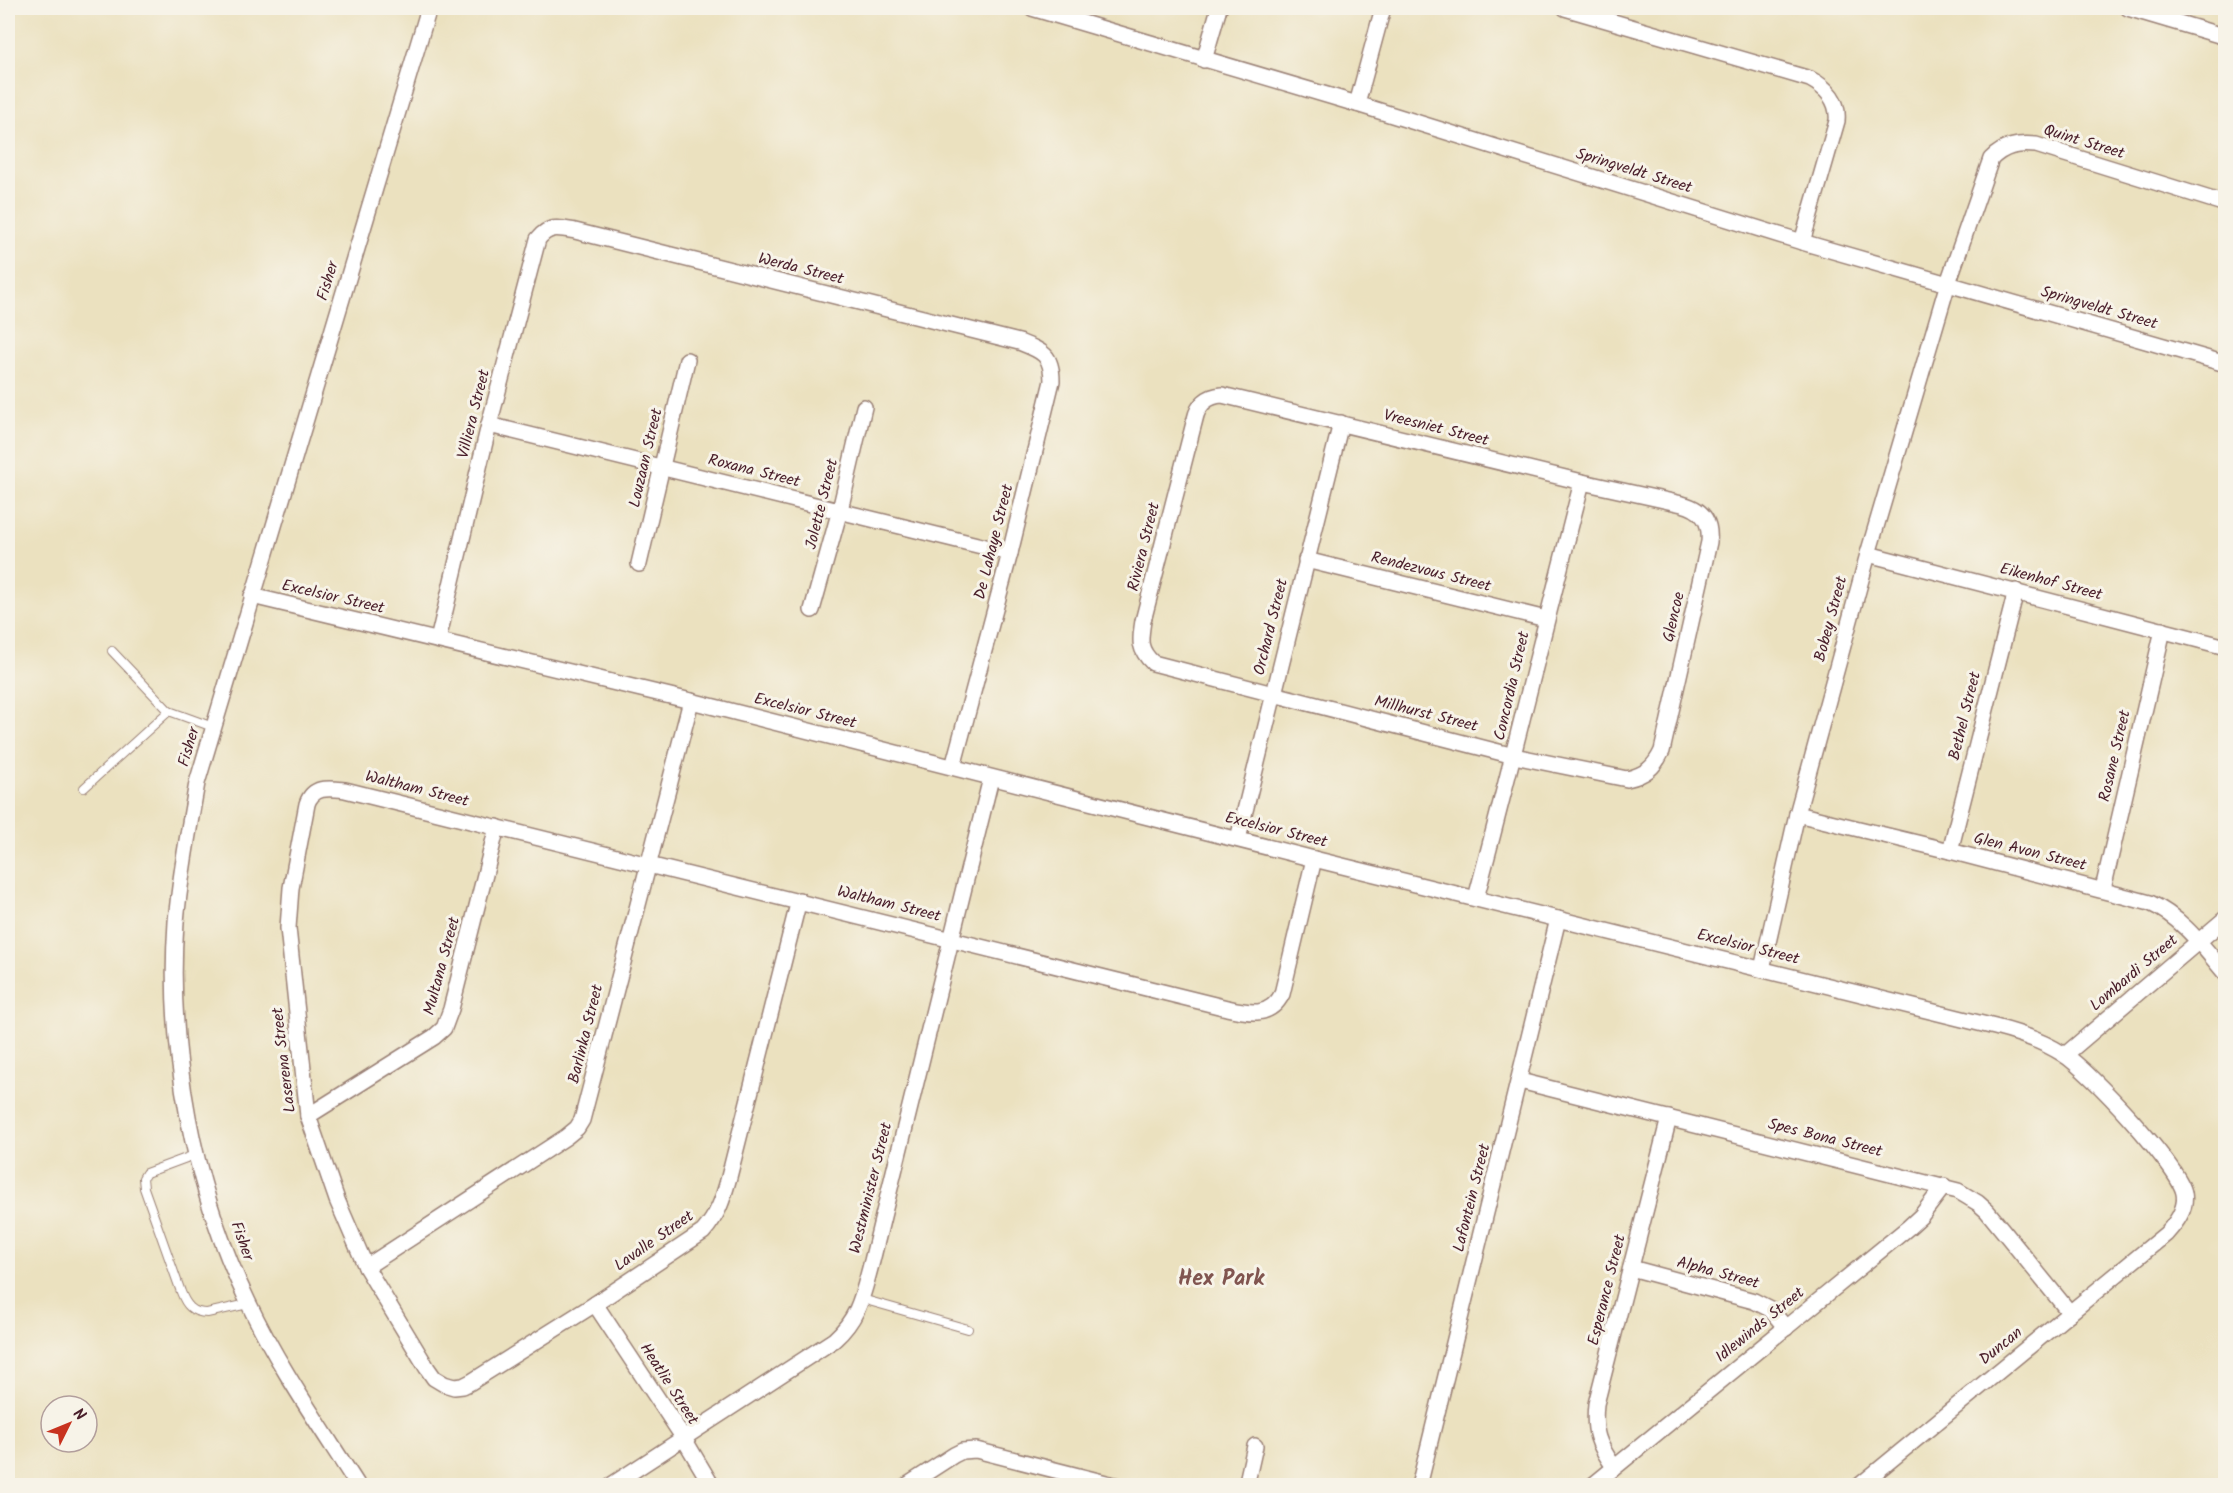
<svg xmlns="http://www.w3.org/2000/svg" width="2233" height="1493" font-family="Kalam,sans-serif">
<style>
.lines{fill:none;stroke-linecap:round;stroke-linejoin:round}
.lane-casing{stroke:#9a8075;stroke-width:10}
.street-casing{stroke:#9a8075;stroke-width:18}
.lane{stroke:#fff;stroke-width:8}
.street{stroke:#fff;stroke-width:15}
.labels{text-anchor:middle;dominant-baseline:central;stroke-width:6;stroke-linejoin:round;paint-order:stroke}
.street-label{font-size:16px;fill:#4a1f2b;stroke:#f7f3e8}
.district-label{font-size:22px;font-weight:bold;fill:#815550;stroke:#f7f3e8}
</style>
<rect width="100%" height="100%" fill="#f7f3e8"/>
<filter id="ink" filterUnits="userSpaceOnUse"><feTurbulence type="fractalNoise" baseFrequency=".0167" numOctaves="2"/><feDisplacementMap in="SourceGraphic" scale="12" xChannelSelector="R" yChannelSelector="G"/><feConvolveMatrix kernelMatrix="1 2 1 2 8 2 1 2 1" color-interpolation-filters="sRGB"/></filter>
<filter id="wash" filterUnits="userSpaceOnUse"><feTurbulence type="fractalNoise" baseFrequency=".008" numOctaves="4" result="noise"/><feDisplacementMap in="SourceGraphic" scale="24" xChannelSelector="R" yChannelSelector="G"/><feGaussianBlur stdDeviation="1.35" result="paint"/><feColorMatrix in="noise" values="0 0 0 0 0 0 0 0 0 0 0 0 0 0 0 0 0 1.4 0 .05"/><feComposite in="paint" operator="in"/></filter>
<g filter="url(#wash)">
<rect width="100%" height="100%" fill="#ebe1bf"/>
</g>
<g filter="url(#ink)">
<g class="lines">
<defs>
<g id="lane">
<path d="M112,651L169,711L213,727"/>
<path d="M84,788L169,711"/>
<path d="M197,1154L146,1173L143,1178L144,1188L181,1292C186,1305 192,1313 207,1313L248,1304"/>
<path d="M862,1299L968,1329"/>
</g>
<g id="street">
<path d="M1032,8L1357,104L1802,242L2226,364"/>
<path d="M1565,8L1810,79C1827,88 1839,101 1837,121L1802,242"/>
<path d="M2128,8L2226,37"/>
<path d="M1204,60L1219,8"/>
<path d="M1357,104L1383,8"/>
<path d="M1222,395L1582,482L1682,504C1702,509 1711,521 1709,542L1662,751C1654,768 1645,775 1627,779L1514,756L1153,663C1138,649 1140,640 1143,621L1195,419C1198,405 1207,396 1222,395Z"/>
<path d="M489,425L1010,553"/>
<path d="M1868,554L2226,647"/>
<path d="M1306,560L1546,619"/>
<path d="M639,564L687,360"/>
<path d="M252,596L691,701L1314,859L1995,1027C2019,1033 2043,1041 2063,1054C2088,1069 2179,1167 2184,1193C2187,1209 2176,1223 2166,1234L1859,1486"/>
<path d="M812,610L840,510L864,407"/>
<path d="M438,640L489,425L538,239C549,225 559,228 575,231L1019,342C1042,351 1052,354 1052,381L1010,553L953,767"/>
<path d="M1797,814L1950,851L2150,903C2183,918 2203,947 2226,974"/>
<path d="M1238,839L1341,423"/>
<path d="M1950,851L2016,591"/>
<path d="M2103,889L2163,630"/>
<path d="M1476,898C1513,760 1546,620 1582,482"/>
<path d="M799,900L729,1177C723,1199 718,1215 703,1232L595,1304L471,1382L463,1386L454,1387L444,1384L434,1378L427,1368L366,1267L337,1200L308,1116L288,928L291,888L307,804C313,786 328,788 345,790C639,862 933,934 1227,1008C1249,1013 1270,1018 1282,994L1314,859"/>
<path d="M1762,969L1797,814L1868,554L1948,283L1991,159C2004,146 2018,143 2036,145L2226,204"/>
<path d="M2065,1055L2226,918"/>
<path d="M1520,1081L1958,1191L1978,1203L1987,1211L2070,1313"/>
<path d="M308,1116L434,1037L444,1028L451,1009L497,827"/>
<path d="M366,1267L566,1137L577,1128L582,1120L691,701"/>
<path d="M1631,1268L1754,1301L1770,1309L1786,1328"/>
<path d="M595,1304L683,1437L712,1486"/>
<path d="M1614,1467C1598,1444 1593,1432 1596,1404L1669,1118"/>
<path d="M358,1486C320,1426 278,1366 248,1302C193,1188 167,1049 176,922C180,875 189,829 197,783L429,8"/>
<path d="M610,1486L834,1340C860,1317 863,1293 872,1261L991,778"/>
<path d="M906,1486L954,1455L962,1451L976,1450L1118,1486"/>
<path d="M1246,1486L1255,1446"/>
<path d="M1419,1486L1558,919"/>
<path d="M1592,1486L1909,1227L1921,1216L1944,1186"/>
</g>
</defs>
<use href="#lane" class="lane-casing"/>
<use href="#street" class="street-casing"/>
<use href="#lane" class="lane"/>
<use href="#street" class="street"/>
</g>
</g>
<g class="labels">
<g class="street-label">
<text transform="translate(2084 142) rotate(17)">Quint Street</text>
<text transform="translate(1634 171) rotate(17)">Springveldt Street</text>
<text transform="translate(801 269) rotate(14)">Werda Street</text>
<text transform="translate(328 281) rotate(-73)">Fisher</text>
<text transform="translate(2099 308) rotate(16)">Springveldt Street</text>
<text transform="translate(474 414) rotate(-76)">Villiera Street</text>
<text transform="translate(1436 428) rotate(14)">Vreesniet Street</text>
<text transform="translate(646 458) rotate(-77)">Louzaan Street</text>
<text transform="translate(754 471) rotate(14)">Roxana Street</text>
<text transform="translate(822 504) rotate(-76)">Jolette Street</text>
<text transform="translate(994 542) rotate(-76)">De Lahaye Street</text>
<text transform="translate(1144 547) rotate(-76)">Riviera Street</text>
<text transform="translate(1431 572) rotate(14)">Rendezvous Street</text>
<text transform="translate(2051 582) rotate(15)">Eikenhof Street</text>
<text transform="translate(333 597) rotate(13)">Excelsior Street</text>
<text transform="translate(1674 617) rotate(-77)">Glencoe</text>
<text transform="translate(1831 619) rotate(-75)">Bobey Street</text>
<text transform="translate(1271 627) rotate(-76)">Orchard Street</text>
<text transform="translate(1512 686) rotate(-77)">Concordia Street</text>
<text transform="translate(805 711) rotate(14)">Excelsior Street</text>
<text transform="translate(1426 714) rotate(14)">Millhurst Street</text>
<text transform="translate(1965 716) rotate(-76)">Bethel Street</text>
<text transform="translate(189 747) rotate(-74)">Fisher</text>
<text transform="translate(2115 756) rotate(-77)">Rosane Street</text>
<text transform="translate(417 789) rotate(14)">Waltham Street</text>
<text transform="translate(1276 830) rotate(14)">Excelsior Street</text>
<text transform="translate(2030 852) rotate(14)">Glen Avon Street</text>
<text transform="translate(889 904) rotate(14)">Waltham Street</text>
<text transform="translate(1748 947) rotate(14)">Excelsior Street</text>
<text transform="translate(442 966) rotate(-75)">Multana Street</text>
<text transform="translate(2134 973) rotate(-40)">Lombardi Street</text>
<text transform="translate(586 1034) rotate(-76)">Barlinka Street</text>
<text transform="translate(284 1060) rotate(-97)">Laserena Street</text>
<text transform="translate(1825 1138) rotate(14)">Spes Bona Street</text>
<text transform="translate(871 1188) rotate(-76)">Westminister Street</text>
<text transform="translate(1472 1198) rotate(-76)">Lafontein Street</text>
<text transform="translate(242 1241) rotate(70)">Fisher</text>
<text transform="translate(654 1241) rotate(-35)">Lavalle Street</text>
<text transform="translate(1718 1273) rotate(15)">Alpha Street</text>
<text transform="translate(1607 1290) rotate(-76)">Esperance Street</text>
<text transform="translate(1760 1325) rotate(-39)">Idlewinds Street</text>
<text transform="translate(2001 1346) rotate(-39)">Duncan</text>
<text transform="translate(669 1384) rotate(57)">Heatlie Street</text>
</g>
<g class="district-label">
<text x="1221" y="1279">Hex Park</text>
</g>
</g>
<rect width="2233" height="1493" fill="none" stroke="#f7f3e8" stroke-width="30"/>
<g transform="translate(69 1424) rotate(47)"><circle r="28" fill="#f7f3e8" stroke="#b29e9c" stroke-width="1.5"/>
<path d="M0-4.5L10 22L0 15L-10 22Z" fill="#c8321e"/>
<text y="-9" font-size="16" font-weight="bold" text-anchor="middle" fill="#4a1f2b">N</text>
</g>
</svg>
